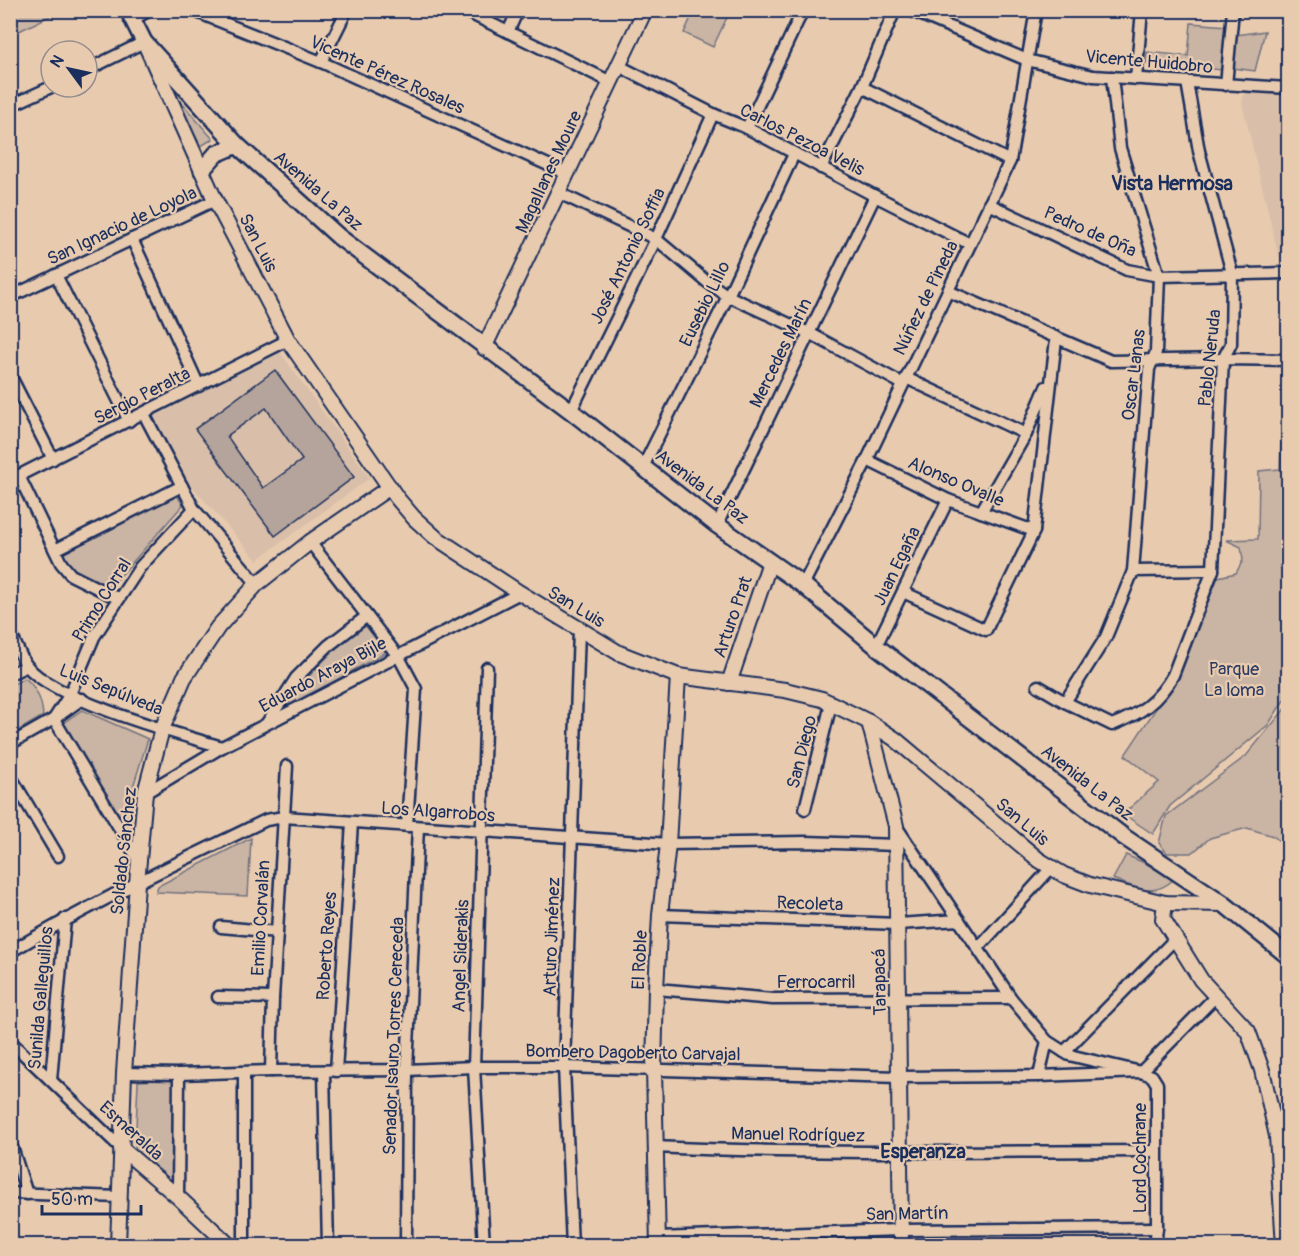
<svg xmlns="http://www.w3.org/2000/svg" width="1299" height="1256" font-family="Pangolin,sans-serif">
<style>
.built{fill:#d9bfa9}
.green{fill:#cab4a3;stroke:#727280;stroke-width:1.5}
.building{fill:#b5a49b;stroke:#1b2f5e;stroke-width:1.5;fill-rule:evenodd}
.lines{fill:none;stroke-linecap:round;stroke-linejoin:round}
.minor-casing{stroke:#1b2f5e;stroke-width:15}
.tertiary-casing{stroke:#1b2f5e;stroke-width:18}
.secondary-casing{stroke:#1b2f5e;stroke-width:20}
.minor{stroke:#e8cbaf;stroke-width:10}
.tertiary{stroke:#e8cbaf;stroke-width:14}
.secondary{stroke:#e8cbaf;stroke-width:15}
.labels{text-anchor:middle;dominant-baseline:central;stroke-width:4.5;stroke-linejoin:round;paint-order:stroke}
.street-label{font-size:18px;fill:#1b2f5e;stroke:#e8cbaf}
.park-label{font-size:18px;fill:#2c3c65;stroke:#e8cbaf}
.neighbourhood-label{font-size:20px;font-weight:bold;fill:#1b2f5e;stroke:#e8cbaf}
</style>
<rect width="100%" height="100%" fill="#e8cbaf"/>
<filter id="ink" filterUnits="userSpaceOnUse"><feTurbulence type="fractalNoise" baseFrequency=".0167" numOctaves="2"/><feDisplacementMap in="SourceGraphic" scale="12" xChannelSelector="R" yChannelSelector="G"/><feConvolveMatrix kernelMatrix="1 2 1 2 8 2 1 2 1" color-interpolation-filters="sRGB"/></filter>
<g filter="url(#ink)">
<g class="built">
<path d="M1245,90L1288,93V261L1280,262L1242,103Z"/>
<path d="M278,349L370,478L257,560L181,474L149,415Z"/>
</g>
<g class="green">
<path d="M11,10L47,11L50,16L11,35Z"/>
<path d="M694,11H730L713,47L684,33Z"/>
<path d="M1191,23L1227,26L1223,70L1146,63L1147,52L1188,56Z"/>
<path d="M1265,31L1255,71L1233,68L1236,35Z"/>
<path d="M168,87L213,139L201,146Z"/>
<path d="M1284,371H1288V694L1268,725L1170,806L1153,834L1123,814L1159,782L1125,755L1177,677L1218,577L1236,573L1243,560L1241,547L1226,540L1258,539L1259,471L1280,469Z"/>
<path d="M177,495L183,505L109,589L70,567L62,551Z"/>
<path d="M365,623L386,652L280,712C305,679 332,649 365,623Z"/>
<path d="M25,678C37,688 42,700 43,716L11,735V685Z"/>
<path d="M1288,705V848L1273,836L1247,828L1210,838L1192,853H1167L1159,843L1166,816L1246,756Z"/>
<path d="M82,710L148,739L133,787L130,839L63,723Z"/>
<path d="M251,838L248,896L156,892L158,886Z"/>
<path d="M1126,855L1147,864L1173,880C1153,898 1135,888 1113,879Z"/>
<path d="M176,1079L172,1181L135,1151L138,1081Z"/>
</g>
<path class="building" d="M275,370L354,477L275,536L195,429ZM266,408L302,460L263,488L227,436Z"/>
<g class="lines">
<defs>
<g id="minor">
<path d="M192,10L321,62L568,174"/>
<path d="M463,10L611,82"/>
<path d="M910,10L1027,60L1093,76L1288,88"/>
<path d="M132,20L150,10"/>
<path d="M508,32L518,10"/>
<path d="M321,62L347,10"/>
<path d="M619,66L713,114L747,128L875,196L970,244"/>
<path d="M87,70L144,42"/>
<path d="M1136,79L1142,10"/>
<path d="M1226,85L1233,10"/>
<path d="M862,87L1010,161"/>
<path d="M10,106L51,87"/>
<path d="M747,128L803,10"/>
<path d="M821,168L862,87L895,10"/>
<path d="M559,193L656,239L706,281L728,296L809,333L903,384"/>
<path d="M989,204L1127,270L1159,276L1288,273"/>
<path d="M132,239L199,386"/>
<path d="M56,275L129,421"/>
<path d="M948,291L1111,361L1223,359L1288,360"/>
<path d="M10,297L215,200"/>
<path d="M10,375L53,459"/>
<path d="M906,378L1026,434"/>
<path d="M571,411L656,239L713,114"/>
<path d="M144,414L194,509L257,584"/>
<path d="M867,460L948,500L1034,531"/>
<path d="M643,467L728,296L794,154"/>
<path d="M19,476L61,563L71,575L119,599"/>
<path d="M10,480L288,340"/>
<path d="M981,512L1026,434L1046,387"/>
<path d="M717,525L875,196"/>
<path d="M310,542L400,659L416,689L407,826"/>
<path d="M55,550L182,486"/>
<path d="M1133,571L1213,570"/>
<path d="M803,585L867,460L1010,161L1036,10"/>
<path d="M903,592L986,630L1034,531L1056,339"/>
<path d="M10,633C16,643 20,657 27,666C54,700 178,734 222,747"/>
<path d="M876,646L948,500"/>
<path d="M10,674L27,666"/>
<path d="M1038,686L1065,702L1112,725C1140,714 1158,702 1173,675L1213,570L1223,359L1231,344L1232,273L1199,151L1187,82"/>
<path d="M1065,702L1106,637L1133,571L1149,369L1156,352L1159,276L1120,148L1112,77"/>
<path d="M267,723L296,678L328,646L367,616"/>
<path d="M10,744L54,719L82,699"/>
<path d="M10,775L58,856"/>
<path d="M145,793L222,747L520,593"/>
<path d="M805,809L831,704"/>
<path d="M896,826L1011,998L1047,1041L1069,1055L1141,1072L1152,1076L1157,1084V1228L1155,1246"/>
<path d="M139,861L54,719L70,694L94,637L140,567L194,509"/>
<path d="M660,915L898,924L959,920"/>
<path d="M221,927L277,932"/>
<path d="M978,948L1052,867"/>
<path d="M10,952C93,902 180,862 266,820L284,817L668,844L805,842L897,845"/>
<path d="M656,989L773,999L1011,998"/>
<path d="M218,997L273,998"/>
<path d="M10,1041L121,1148"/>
<path d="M1064,1052L1175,939"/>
<path d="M271,1071L273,998L287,766"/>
<path d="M336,1071L352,823"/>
<path d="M324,1072L328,1246"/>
<path d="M1141,1072L1215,997"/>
<path d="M124,1073L179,1074L271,1071L407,1070L474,1067H564L899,1077L1039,1076L1141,1072"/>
<path d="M1039,1076L1047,1041"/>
<path d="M51,1080L65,919"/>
<path d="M10,1141L27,1194"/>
<path d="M655,1147C822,1155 989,1151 1156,1151"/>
<path d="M10,1193L119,1197"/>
<path d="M178,1197L179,1074"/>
<path d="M657,1238L900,1230L1157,1228"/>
<path d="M244,1246V1073"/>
<path d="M406,1246L407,1070L418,827"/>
<path d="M484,1246L474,1067L487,668"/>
<path d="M572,1246L564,1067L579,630"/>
</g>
<g id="tertiary">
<path d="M147,48L215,200L288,340L397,498L414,518L435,537L520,593L619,653L678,676L785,690L822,699L869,722L895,739L1039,860L1064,875L1090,885L1165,903L1224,904"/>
<path d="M484,348L645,10"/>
<path d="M729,683L770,562"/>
<path d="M869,722L896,826L901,1246"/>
<path d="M1165,903L1163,919L1201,980L1248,1031L1262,1070L1277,1136L1284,1246"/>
<path d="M121,1148L178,1197L230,1246"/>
<path d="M118,1246L124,1073L137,883L145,793L162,729L184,678L218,627L257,584L310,542L390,487"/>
<path d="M658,1246L654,1069L656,989L660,915L668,844L678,676"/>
</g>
<g id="secondary">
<path d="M128,10L144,42L237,145L339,237L571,411L717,525L803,585L876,646L1124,837L1224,904L1288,956"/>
<path d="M202,170L216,154L237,145"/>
</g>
</defs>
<use href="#minor" class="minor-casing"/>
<use href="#tertiary" class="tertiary-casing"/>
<use href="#secondary" class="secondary-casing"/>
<use href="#minor" class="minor"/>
<use href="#tertiary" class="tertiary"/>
<use href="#secondary" class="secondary"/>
</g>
</g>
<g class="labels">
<g class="street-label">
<text transform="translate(1149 62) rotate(5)">Vicente Huidobro</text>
<text transform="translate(387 75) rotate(24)">Vicente Pérez Rosales</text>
<text transform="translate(802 140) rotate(27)">Carlos Pezoa Velis</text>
<text transform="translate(549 172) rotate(-65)">Magallanes Moure</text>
<text transform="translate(318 191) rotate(41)">Avenida La Paz</text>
<text transform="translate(122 226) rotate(-25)">San Ignacio de Loyola</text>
<text transform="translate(1090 232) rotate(24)">Pedro de Oña</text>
<text transform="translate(258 243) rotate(63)">San Luis</text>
<text transform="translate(628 256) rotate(-64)">José Antonio Soffia</text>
<text transform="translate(926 298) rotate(-64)">Núñez de Pineda</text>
<text transform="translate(705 304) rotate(-64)">Eusebio Lillo</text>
<text transform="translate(781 353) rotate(-64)">Mercedes Marín</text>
<text transform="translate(1210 358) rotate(-84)">Pablo Neruda</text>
<text transform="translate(1134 375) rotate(-83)">Oscar Lanas</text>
<text transform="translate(142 396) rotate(-27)">Sergio Peralta</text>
<text transform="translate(956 482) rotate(23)">Alonso Ovalle</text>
<text transform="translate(702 487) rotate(37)">Avenida La Paz</text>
<text transform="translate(897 566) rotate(-64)">Juan Egaña</text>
<text transform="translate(102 600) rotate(-58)">Primo Corral</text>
<text transform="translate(576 607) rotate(31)">San Luis</text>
<text transform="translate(733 617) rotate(-71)">Arturo Prat</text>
<text transform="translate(323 675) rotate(-28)">Eduardo Araya Bijle</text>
<text transform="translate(111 690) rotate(22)">Luis Sepúlveda</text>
<text transform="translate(802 752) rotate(-76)">San Diego</text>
<text transform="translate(1087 783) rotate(38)">Avenida La Paz</text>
<text transform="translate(438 812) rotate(4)">Los Algarrobos</text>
<text transform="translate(1022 822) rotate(40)">San Luis</text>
<text transform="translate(124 851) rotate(-84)">Soldado Sánchez</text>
<text transform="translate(810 904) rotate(2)">Recoleta</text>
<text transform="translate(261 918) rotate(-87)">Emilio Corvalán</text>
<text transform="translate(552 937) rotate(-88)">Arturo Jiménez</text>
<text transform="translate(327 946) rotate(-86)">Roberto Reyes</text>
<text transform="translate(461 956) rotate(-88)">Angel Siderakis</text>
<text transform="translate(640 960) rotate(-87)">El Roble</text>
<text x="816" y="982">Ferrocarril</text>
<text transform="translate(880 982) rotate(-91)">Tarapacá</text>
<text transform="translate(41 998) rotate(-85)">Sunilda Galleguillos</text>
<text transform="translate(394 1036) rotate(-88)">Senador Isauro Torres Cereceda</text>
<text transform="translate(633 1053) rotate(1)">Bombero Dagoberto Carvajal</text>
<text transform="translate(131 1131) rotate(42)">Esmeralda</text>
<text transform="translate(798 1135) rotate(1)">Manuel Rodríguez</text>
<text transform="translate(1140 1158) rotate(-90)">Lord Cochrane</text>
<text transform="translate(907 1214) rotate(-1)">San Martín</text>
</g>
<g class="park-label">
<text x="1234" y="669">Parque<tspan x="1234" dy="21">La loma</tspan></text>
</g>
<g class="neighbourhood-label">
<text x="1172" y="183">Vista Hermosa</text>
<text x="923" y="1151">Esperanza</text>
</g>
</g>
<rect width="1299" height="1256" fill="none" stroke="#e8cbaf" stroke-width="36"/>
<rect x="18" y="18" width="1263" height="1220" fill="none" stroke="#1b2f5e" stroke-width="2" filter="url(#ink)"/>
<g transform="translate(69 69) rotate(303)"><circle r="28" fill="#e8cbaf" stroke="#968d8f" stroke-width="1.5"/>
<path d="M0-4.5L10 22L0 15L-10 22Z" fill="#1b2f5e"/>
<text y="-9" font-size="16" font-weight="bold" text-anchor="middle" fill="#1b2f5e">N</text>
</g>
<path d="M42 1205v9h99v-9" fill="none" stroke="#1b2f5e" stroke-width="3"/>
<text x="51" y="1205" font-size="18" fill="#1b2f5e" stroke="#e8cbaf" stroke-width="4.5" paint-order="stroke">50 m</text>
</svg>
